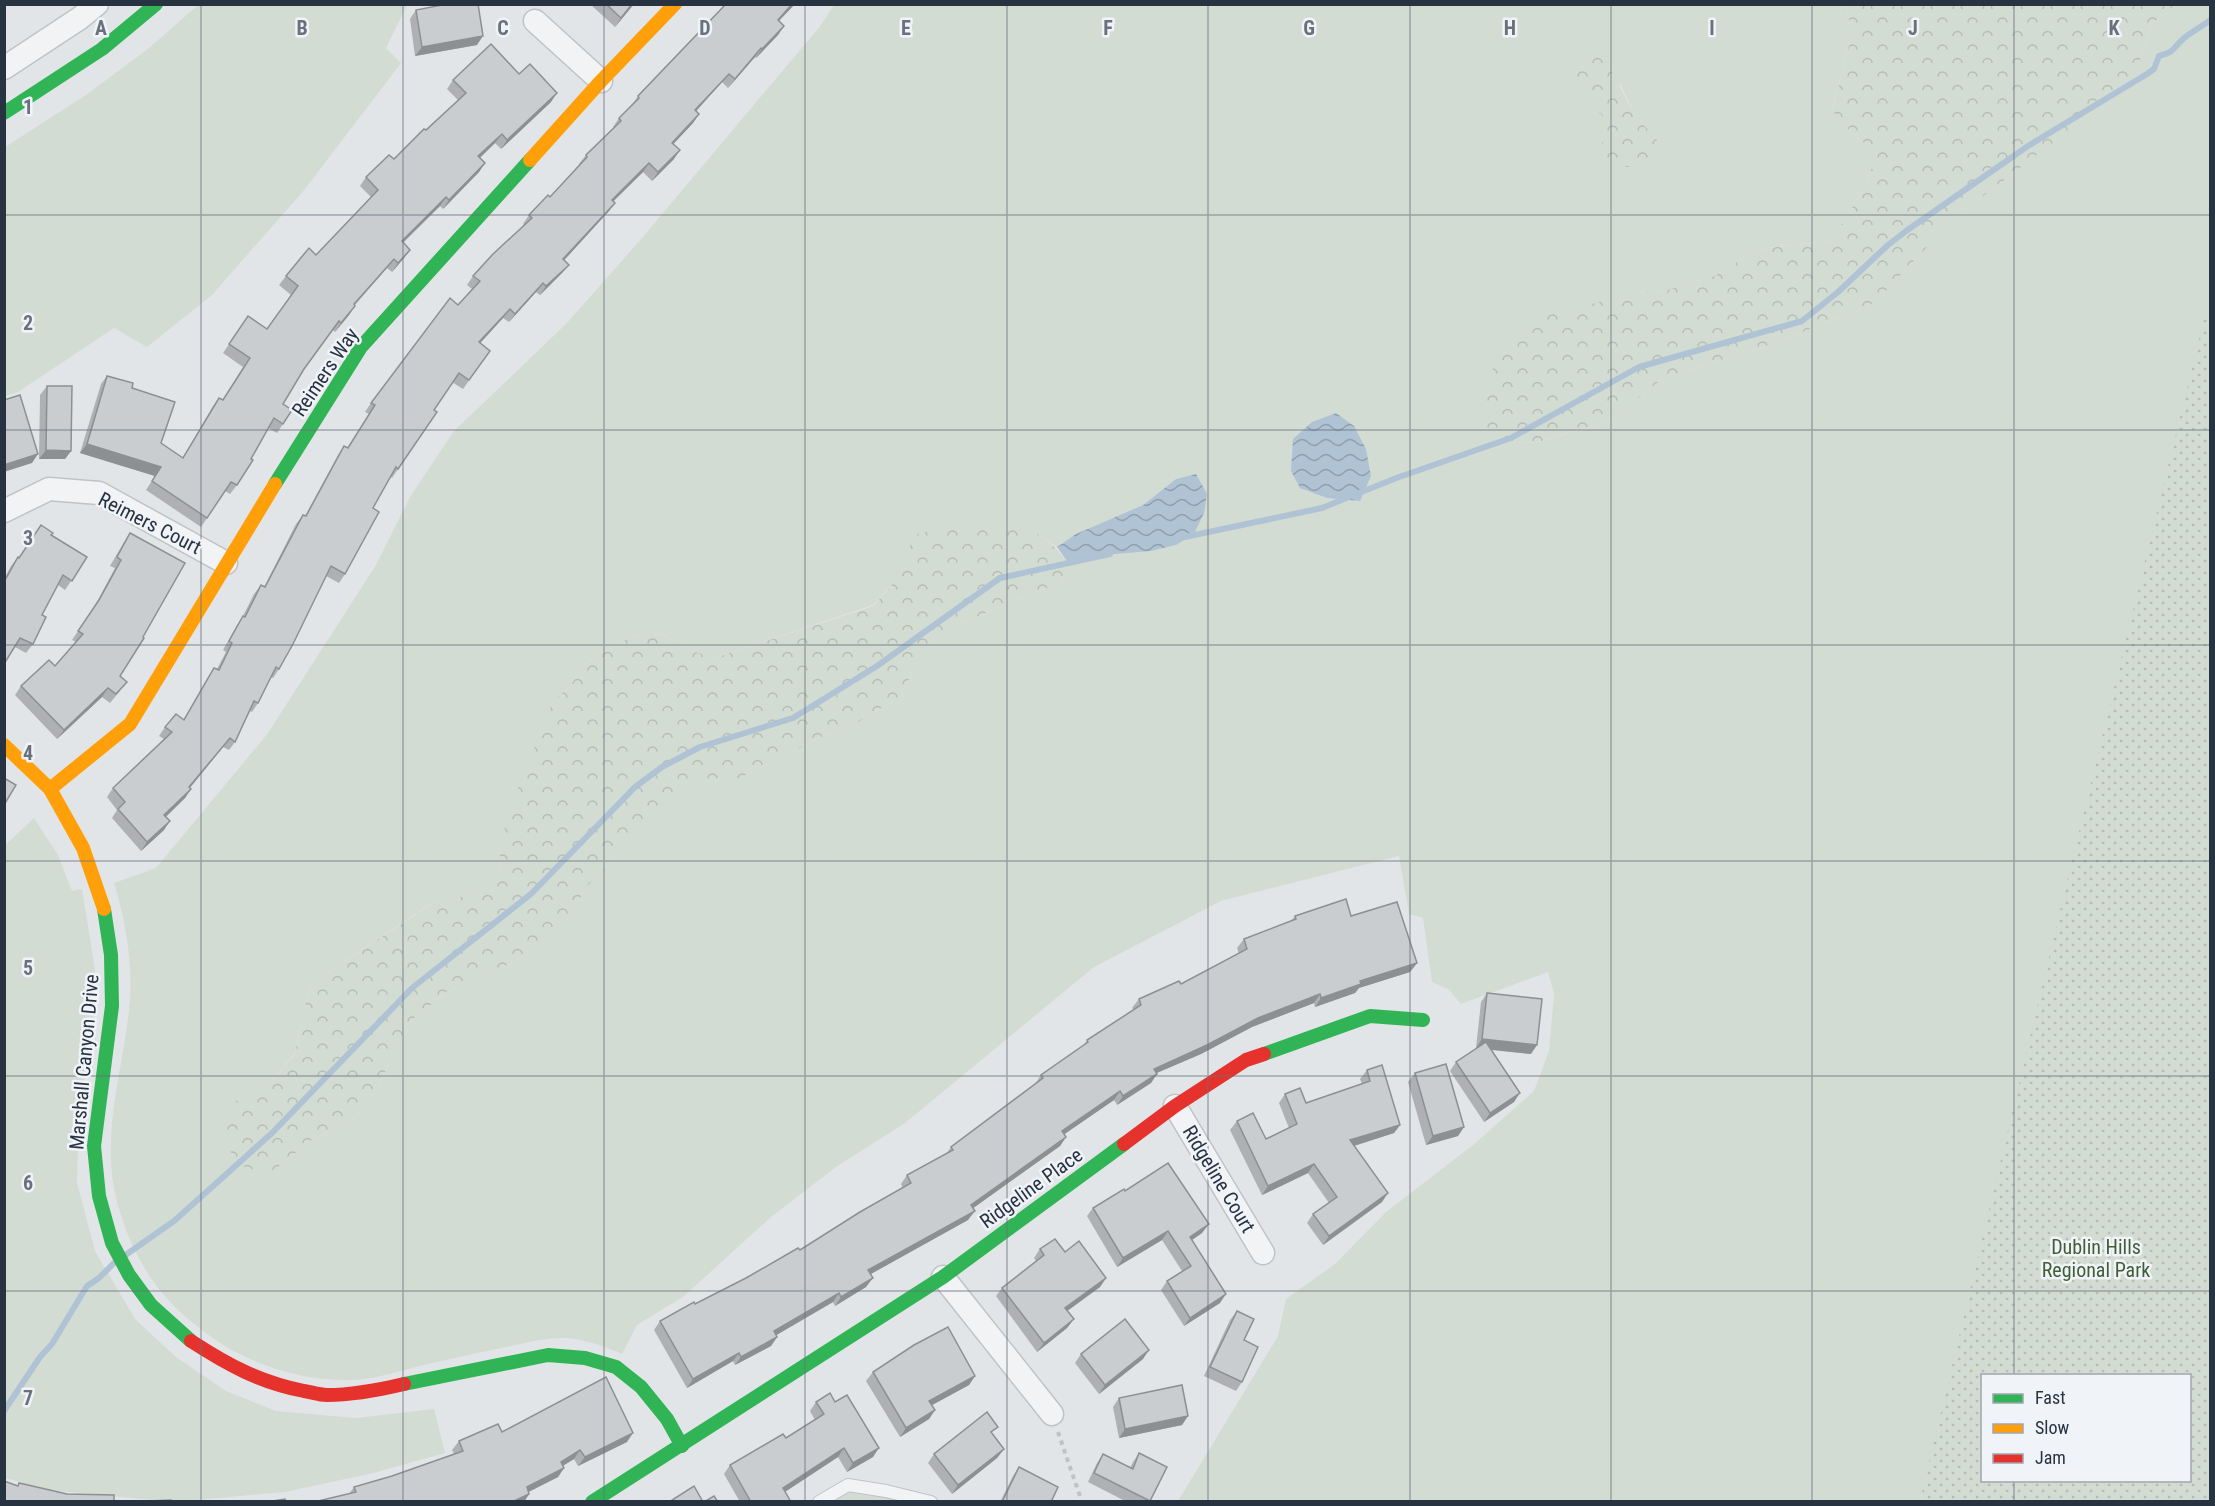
<svg xmlns="http://www.w3.org/2000/svg" width="2215" height="1506" font-family="'Roboto Condensed',sans-serif">
<style>
.grass{fill:#d3dcd3;fill-rule:evenodd}
.forest{fill:url(#forest-crowns)}
.park{fill:url(#park-dots);fill-rule:evenodd}
.water{fill:url(#water-waves)}
.lines{fill:none;stroke-linecap:round;stroke-linejoin:round}
.stream{stroke:#afc3d4;stroke-width:6}
.lane-casing{stroke:#c0c3c6;stroke-width:14}
.street-casing{stroke:#c0c3c6;stroke-width:25}
.path{stroke:#c0c3c6;stroke-width:4;stroke-dasharray:4.5 4.5;stroke-linecap:butt}
.lane{stroke:#f2f3f4;stroke-width:12}
.street{stroke:#f2f3f4;stroke-width:22}
.fast{stroke:#30b455;stroke-width:14}
.slow{stroke:#ff9f0a;stroke-width:14}
.jam{stroke:#e5322d;stroke-width:14}
.wall{fill:#aeb0b3}
.shaded-wall{fill:#8d9092}
.building{fill:#cacdd0;stroke:#8d9092;stroke-width:1.5}
.grid{fill:none;stroke:#69717c;stroke-width:1.5;stroke-opacity:0.55}
.labels{text-anchor:middle;dominant-baseline:central;stroke-width:5;stroke-linejoin:round;paint-order:stroke}
.street-label{font-size:20px;fill:#283342;stroke:#f0f3f7}
.park-label{font-size:20px;fill:#3f5e34;stroke:#f0f3f7}
.grid-label{font-size:20px;text-anchor:middle;font-weight:bold;fill:#69717c;stroke:#f0f3f7;stroke-width:5;stroke-linejoin:round;paint-order:stroke}
</style>
<defs>
<pattern id="forest-crowns" width="20" height="18" patternUnits="userSpaceOnUse" patternTransform="scale(1.5)"><rect width="20" height="18" fill="#d3dcd3"/><path d="M2 6a3 3 0 1 1 6 0M12 15a3 3 0 1 1 6 0" fill="none" stroke="#b5bdb6"/></pattern>
<pattern id="park-dots" width="8" height="8" patternUnits="userSpaceOnUse" patternTransform="scale(1.5)"><rect width="8" height="8" fill="#d3dcd3"/><path d="M2 2h.1M6 6h.1" fill="none" stroke="#b5bdb6" stroke-width="1.8" stroke-linecap="round"/></pattern>
<pattern id="water-waves" width="16" height="10" patternUnits="userSpaceOnUse" patternTransform="scale(1.5)"><rect width="16" height="10" fill="#afc3d4"/><path d="M0 5q4-4 8 0t8 0" fill="none" stroke="#8e9fae"/></pattern>
</defs>
<rect width="100%" height="100%" fill="#e2e5e8"/>
<g class="grass">
<path d="M198,5H407L386,48L401,63L305,189L212,295L147,347L114,328L18,392L5,396V147L86,95L149,48Z"/>
<path d="M834,5H1847L1851,38L1832,110L1849,130L1877,154L1864,189L1831,241L1757,249L1715,276L1664,291L1634,293L1486,435L1509,443L1539,442L1611,420L1663,378L1775,343L1875,303L1952,220L2008,177L2139,64L2152,24L2175,5H2210V1501H1178L1278,1336L1286,1299L1335,1264L1386,1212L1473,1145L1534,1091L1549,1051L1554,994L1548,972L1461,1004L1448,989L1432,982L1423,918L1409,914L1399,856L1221,901L1094,967L905,1123L836,1167L771,1217L683,1297L637,1325L622,1354C604,1346 585,1339 565,1338C544,1337 513,1346 492,1350C468,1355 444,1360 420,1366C397,1372 372,1380 348,1380C295,1381 238,1360 198,1327C190,1320 181,1314 174,1306C146,1278 127,1240 117,1202C100,1138 122,1074 129,1010C134,967 126,923 114,883L156,868L268,733L376,565L410,497L454,431L567,323L642,238L821,25ZM1620,84L1635,115L1657,140L1602,147V115ZM1176,479V545C1140,553 1103,553 1067,561L1062,583L1027,595L945,631L916,667L899,697L855,724L821,737L740,778H695L683,789L656,821L588,885L569,917L535,951L489,974L447,992L414,1018L391,1059L376,1094L351,1122L313,1139L274,1170L236,1101L274,1078L295,1053L303,1013L312,983L432,903L454,901L499,874L500,846L553,701L570,687L582,665L630,637L662,634L692,651L715,658L873,605L898,578L915,535L1037,534L1057,547L1076,534L1143,505ZM1982,1376H2190V1480H1982Z"/>
<path d="M34,818L58,855L72,891L82,889L95,969L92,1035L79,1111L77,1183L95,1251L135,1319L176,1357L226,1391L276,1411L356,1418L434,1409L445,1453L373,1473L285,1492L185,1501H162L50,1490L5,1478L4,846Z"/>
<path d="M845,1488L903,1501L824,1502Z"/>
</g>
<g class="forest">
<path d="M1847,5H2175L2152,24L2139,64L2110,99L1952,220L1875,303L1775,343L1663,378L1611,420L1538,442L1509,443L1486,435L1483,395L1500,350L1542,317L1634,293L1664,291L1715,276L1757,249L1831,241L1864,189L1877,154L1849,130L1832,111L1851,38Z"/>
<path d="M1583,52L1605,59L1635,115L1657,140L1658,158L1627,167L1606,161L1602,147V115L1577,91L1570,65Z"/>
<path d="M959,523C974,523 992,520 1007,523C1032,527 1053,542 1067,561L1062,583L1027,595L945,631L916,667L899,697L855,724L821,737L740,778L695,779L683,789L656,821L588,885L569,917L535,951L489,974L447,992L414,1018L391,1059L376,1094L351,1122L313,1139L274,1170L246,1169L228,1149L219,1123L236,1101L274,1078L295,1054L303,1013L312,983L433,903L454,901L499,874L500,846L511,805L553,701L570,687L582,665L630,637L662,634L692,651L715,658L873,606L898,578L914,535Z"/>
</g>
<path class="park" d="M2210,294V1501H1920L2067,881ZM1982,1376H2190V1480H1982Z"/>
<g class="water">
<path d="M1336,413L1354,426L1366,449L1371,476L1360,501L1327,498L1300,488L1291,471L1293,439L1312,422Z"/>
<path d="M1196,474L1207,494L1204,513L1194,534L1176,545L1151,551L1091,556L1067,561L1057,547L1076,534L1143,505L1176,479Z"/>
</g>
<g class="lines">
<g class="stream">
<path d="M1359,493L1399,477L1511,438L1639,367L1802,321L1838,292L1888,245L1906,231L2028,146L2147,74L2154,69L2159,56C2176,51 2171,50 2182,40C2189,33 2202,27 2210,20"/>
<path d="M1185,537L1322,508L1349,497"/>
<path d="M127,1254L174,1221L231,1170L273,1132L412,988L531,894L635,787L662,767L700,747L793,718L877,666L1000,578L1110,554"/>
<path d="M4,1411L40,1357L52,1344L87,1286L99,1278L114,1263"/>
</g>
<defs>
<path id="lane" d="M819,1502L848,1485L886,1491L931,1502"/>
<g id="street">
<path d="M535,21L601,81"/>
<path d="M4,68L80,18L97,4"/>
<path d="M4,511L49,489L99,493L226,563"/>
<path d="M1175,1106L1263,1253"/>
<path d="M943,1277L1052,1414"/>
</g>
</defs>
<use href="#lane" class="lane-casing"/>
<use href="#street" class="street-casing"/>
<path class="path" d="M1058,1432L1082,1502"/>
<use href="#lane" class="lane"/>
<use href="#street" class="street"/>
<g class="fast">
<path d="M4,113L102,49L156,4"/>
<path d="M275,484L361,347L530,160"/>
<path d="M104,909L111,955L112,1006L94,1146L99,1196L112,1243L129,1275L151,1305L191,1341"/>
<path d="M1264,1054L1370,1016L1423,1020"/>
<path d="M404,1384L548,1355L585,1358L616,1367L641,1387L667,1419L682,1446"/>
<path d="M592,1502L943,1277L1124,1144"/>
</g>
<g class="slow">
<path d="M530,160L601,81L675,4"/>
<path d="M4,745L50,789L83,848L104,909"/>
<path d="M50,789L130,724L275,484"/>
</g>
<g class="jam">
<path d="M1124,1144L1175,1106L1246,1060L1264,1054"/>
<path d="M191,1341C228,1365 259,1382 304,1391C311,1392 319,1395 327,1395C353,1395 379,1390 404,1384"/>
</g>
</g>
<g class="wall">
<path d="M590,4H634L615,27Z"/>
<path d="M726,4H795L779,21L784,26L778,35L756,58L755,57L728,88L722,82L696,111L699,114L693,123L673,144L674,159L652,181L643,172L614,201L615,203L609,211L564,260L569,265L562,273L540,295L536,292L509,322L503,318L480,343L490,351L463,389L452,382L434,410L437,412L392,478L391,477L373,508L345,574L339,583L326,576L279,669L273,678L271,677L258,703L252,712L250,711L235,742L229,750L223,747L190,788L191,789L185,798L166,817L164,830L141,851L112,818L117,810L107,797L113,788L164,739L159,736L165,727L183,720L208,677L214,668L217,669L226,652L223,650L237,625L243,616L254,594L261,585L264,587L296,524L303,515L305,516L338,455L344,446L347,448L369,414L365,412L371,403L472,289L467,285L473,276L524,225L523,224L529,215L550,197L580,165L579,164L586,155L614,128L613,127L619,118L632,105L638,96Z"/>
<path d="M416,10L477,45L415,56L410,19Z"/>
<path d="M519,74L551,102L501,149L495,143L480,158L485,163L479,172L443,209L440,206L403,243L410,250L404,258L392,272L387,268L355,305L349,315L335,332L333,330L303,371L283,404V424L277,433L268,428L237,485L230,494L225,491L201,527L146,490L155,476L80,453L101,384L107,376L132,388L161,443L183,458L213,406L219,398L223,399L243,367L223,353L248,316L267,329L291,295L279,285L286,276L316,255L371,197L360,186L366,177L394,159L458,100L447,89L453,80Z"/>
<path d="M47,386L71,451L65,459H39L40,395Z"/>
<path d="M130,533L120,676V691L110,703L102,697L57,739L15,695L21,686L55,666L76,642L72,640L93,609L115,568L110,566L124,542Z"/>
<path d="M51,535L87,557L65,590L58,585L42,615L33,644L26,653L15,647L4,664V579L11,566L18,557L19,558Z"/>
<path d="M1295,916H1351L1417,963L1410,972L1359,988L1355,993L1315,1007L1314,1003L1252,1027L1201,1054L1157,1073L1151,1083L1117,1105L1114,1100L1064,1134L1066,1137L1060,1146L973,1208L968,1220L870,1274L866,1287L835,1306L833,1302L776,1335L777,1337L771,1346L735,1365L733,1361L687,1388L654,1330L660,1321L746,1278L800,1250L903,1188L901,1184L907,1175L946,1154L951,1147L1035,1084L1041,1075L1084,1045L1087,1040L1134,1010L1132,1008L1139,999L1181,984L1239,954L1237,948L1244,939L1291,921Z"/>
<path d="M1487,993L1531,1054L1491,1050L1514,1102L1484,1122L1450,1071L1456,1062L1477,1048H1476L1481,1002Z"/>
<path d="M1367,1070L1400,1125L1394,1133L1354,1146L1382,1202L1323,1245L1307,1223L1313,1214L1329,1203L1308,1173L1262,1195L1230,1130L1237,1121L1266,1139L1289,1128L1279,1103L1285,1094L1306,1103L1362,1084L1360,1079Z"/>
<path d="M1415,1073L1464,1127L1458,1136L1426,1145L1408,1082Z"/>
<path d="M1125,1191L1202,1233L1192,1240L1220,1303L1184,1326L1161,1290L1167,1281L1182,1271L1162,1240L1117,1267L1087,1216L1093,1208Z"/>
<path d="M1040,1249L1106,1278L1100,1287L1067,1311L1074,1319L1067,1328L1037,1352L996,1296L1002,1288L1036,1261L1034,1258Z"/>
<path d="M1237,1311L1244,1340L1242,1382L1236,1391L1204,1376L1230,1320Z"/>
<path d="M1081,1354L1143,1359L1099,1394L1075,1363Z"/>
<path d="M873,1372L975,1376L969,1385L932,1405L935,1410L929,1419L900,1437L866,1381Z"/>
<path d="M1119,1398L1188,1416L1182,1425L1119,1438L1113,1407Z"/>
<path d="M816,1402H835L873,1457L847,1472L838,1457L785,1492L791,1502H740L724,1474L730,1465L786,1438L815,1420L810,1411Z"/>
<path d="M502,1432L627,1442L578,1466L574,1459L563,1466L564,1468L558,1477L529,1492V1494L524,1502H314L349,1494L354,1487L392,1476L454,1454L452,1450L459,1441Z"/>
<path d="M993,1435L1004,1449L997,1458L952,1494L928,1463L934,1454Z"/>
<path d="M1139,1453L1167,1467L1150,1502H1127L1088,1482L1097,1463L1103,1454L1130,1468L1133,1462Z"/>
<path d="M1019,1467L1051,1502H1000L1013,1476Z"/>
</g>
<g class="shaded-wall">
<path d="M632,4H634L615,27L621,18Z"/>
<path d="M792,4H795L771,29L778,20Z"/>
<path d="M784,26L778,35L756,58L762,49Z"/>
<path d="M483,36L477,45L415,56L422,47Z"/>
<path d="M761,48L755,57L728,88L735,79Z"/>
<path d="M729,74L722,82L689,119L695,110Z"/>
<path d="M557,93L551,102L501,149L507,140Z"/>
<path d="M699,114L693,123L666,152L672,143Z"/>
<path d="M502,134L495,143L472,165L478,156Z"/>
<path d="M680,150L674,159L652,181L658,172Z"/>
<path d="M485,163L479,172L443,209L449,200Z"/>
<path d="M649,163L643,172L606,208L612,200Z"/>
<path d="M446,197L440,206L395,250L402,241Z"/>
<path d="M615,203L609,211L557,268L563,259Z"/>
<path d="M410,250L404,258L392,272L398,263Z"/>
<path d="M394,259L387,268L347,313L354,304Z"/>
<path d="M569,265L562,273L540,295L546,286Z"/>
<path d="M543,283L536,292L509,322L515,314Z"/>
<path d="M355,306L349,315L335,332L341,323Z"/>
<path d="M510,309L503,318L473,351L479,342Z"/>
<path d="M87,444L161,467L155,476L80,453Z"/>
<path d="M46,450L71,451L65,459H39Z"/>
<path d="M38,454L32,463L4,472V465Z"/>
<path d="M108,688L102,697L57,739L64,730Z"/>
<path d="M230,738L223,747L183,796L189,787Z"/>
<path d="M191,789L185,798L158,824L164,815Z"/>
<path d="M170,821L164,830L141,851L147,842Z"/>
<path d="M1417,963L1410,972L1359,988L1355,993L1315,1007L1321,998L1360,981Z"/>
<path d="M1320,994L1314,1003L1252,1027L1201,1054L1147,1077L1154,1069L1258,1018Z"/>
<path d="M1482,1039L1537,1045L1531,1054L1476,1048Z"/>
<path d="M1157,1074L1151,1083L1117,1105L1123,1096Z"/>
<path d="M1120,1091L1114,1100L1056,1140L1062,1131Z"/>
<path d="M1520,1093L1514,1102L1484,1122L1490,1113Z"/>
<path d="M1400,1125L1394,1133L1344,1149L1350,1140Z"/>
<path d="M1464,1127L1458,1136L1426,1145L1433,1136Z"/>
<path d="M1066,1137L1060,1146L965,1214L971,1205Z"/>
<path d="M1314,1164L1308,1173L1262,1195L1268,1186Z"/>
<path d="M1388,1193L1382,1202L1323,1245L1329,1236Z"/>
<path d="M975,1211L968,1220L862,1279L868,1270Z"/>
<path d="M1209,1224L1202,1233L1183,1246L1190,1237Z"/>
<path d="M1168,1231L1162,1240L1117,1267L1123,1258Z"/>
<path d="M873,1278L866,1287L835,1306L841,1297Z"/>
<path d="M1106,1278L1100,1287L1059,1317L1065,1308Z"/>
<path d="M839,1293L833,1302L768,1340L774,1331Z"/>
<path d="M1226,1294L1220,1303L1184,1326L1190,1318Z"/>
<path d="M1074,1319L1067,1328L1037,1352L1044,1343Z"/>
<path d="M777,1337L771,1346L735,1365L741,1357Z"/>
<path d="M1149,1350L1143,1359L1099,1394L1105,1385Z"/>
<path d="M739,1353L733,1361L687,1388L693,1379Z"/>
<path d="M975,1376L969,1385L923,1410L929,1401Z"/>
<path d="M935,1410L929,1419L900,1437L906,1428Z"/>
<path d="M1188,1416L1182,1425L1119,1438L1125,1429Z"/>
<path d="M633,1433L627,1442L578,1466L585,1457Z"/>
<path d="M844,1448L838,1457L777,1497L783,1488Z"/>
<path d="M879,1448L873,1457L847,1472L853,1463Z"/>
<path d="M1004,1449L997,1458L952,1494L958,1485Z"/>
<path d="M580,1450L574,1459L554,1471L561,1462Z"/>
<path d="M564,1468L558,1477L520,1496L527,1487Z"/>
<path d="M529,1494L524,1502H512Z"/>
</g>
<g class="building">
<path d="M447,4H478L483,36L422,47L416,10Z"/>
<path d="M606,4H632L621,18Z"/>
<path d="M726,4H792L778,20L784,26L762,49L761,48L735,79L729,74L695,110L699,114L672,143L680,150L658,172L649,163L612,200L615,203L563,259L569,265L546,286L543,283L515,314L510,309L479,342L490,351L469,380L459,373L434,410L437,412L398,469L396,467L373,508L379,512L345,574L331,566L293,644L279,669L276,667L258,703L254,701L235,742L230,738L189,787L191,789L164,815L170,821L147,842L118,809L125,802L113,788L172,732L165,727L176,714L184,720L214,668L219,670L232,643L229,641L243,616L245,617L261,585L265,587L303,515L306,516L344,446L348,448L375,405L371,403L450,298L458,305L480,281L473,276L493,254L532,218L529,215L548,195L550,197L587,157L586,155L621,121L619,118L639,98L638,96Z"/>
<path d="M491,44L519,74L530,64L557,93L507,140L502,134L478,156L485,163L449,200L446,197L402,241L410,250L398,263L394,259L354,304L355,306L341,323L339,321L304,369L283,404L292,410L283,424L274,418L251,459L253,460L237,485L231,482L207,518L152,481L161,467L87,444L107,376L133,383L132,388L175,402L161,443L183,458L219,398L223,400L250,358L229,344L248,316L267,329L298,286L286,276L309,248L316,255L378,190L366,177L389,155L394,159L424,129L426,130L466,93L453,80Z"/>
<path d="M47,386H72L71,451L46,450Z"/>
<path d="M20,395L38,454L4,465V400Z"/>
<path d="M41,525L53,533L51,535L87,557L72,581L63,575L42,615L46,617L33,644L20,638L4,664V582L18,557L19,558Z"/>
<path d="M130,533L185,563L143,637L144,638L120,676L127,682L116,694L108,688L64,730L21,686L49,660L55,666L83,634L78,631L99,600L121,560L117,557Z"/>
<path d="M4,778L16,785L4,805Z"/>
<path d="M1346,899L1351,916L1397,902L1417,963L1360,981L1361,984L1321,998L1320,994L1258,1018L1207,1045L1154,1069L1157,1074L1123,1096L1120,1091L1062,1131L1066,1137L971,1205L975,1211L868,1270L873,1278L841,1297L839,1293L774,1331L777,1337L741,1357L739,1353L693,1379L660,1321L694,1302L695,1304L746,1278L798,1248L800,1250L860,1212L911,1183L907,1175L953,1150L951,1147L1043,1078L1041,1075L1088,1042L1087,1040L1141,1005L1139,999L1179,981L1181,984L1247,949L1244,939L1296,919L1295,916Z"/>
<path d="M1487,993L1542,999L1537,1045L1482,1039Z"/>
<path d="M1486,1042L1520,1093L1490,1113L1456,1062Z"/>
<path d="M1446,1064L1464,1127L1433,1136L1415,1073Z"/>
<path d="M1382,1065L1400,1125L1350,1140L1388,1193L1329,1236L1313,1214L1337,1197L1314,1164L1268,1186L1237,1121L1253,1113L1266,1139L1297,1124L1285,1094L1300,1088L1306,1103L1370,1081L1367,1070Z"/>
<path d="M1168,1163L1209,1224L1190,1237L1226,1294L1190,1318L1167,1281L1191,1266L1168,1231L1123,1258L1093,1208L1124,1189L1125,1191Z"/>
<path d="M1055,1239L1065,1252L1079,1241L1106,1278L1065,1308L1074,1319L1044,1343L1002,1288L1044,1255L1040,1249Z"/>
<path d="M1237,1311L1254,1319L1244,1340L1258,1347L1242,1382L1210,1367Z"/>
<path d="M1125,1319L1149,1350L1105,1385L1081,1354Z"/>
<path d="M948,1327L975,1376L929,1401L935,1410L906,1428L873,1372L914,1345Z"/>
<path d="M606,1377L633,1433L585,1457L580,1450L561,1462L564,1468L527,1487L529,1494L512,1502H314L356,1492L354,1487L392,1476L463,1451L459,1441L498,1424L502,1432Z"/>
<path d="M1182,1385L1188,1416L1125,1429L1119,1398Z"/>
<path d="M830,1393L835,1402L847,1395L879,1448L853,1463L844,1448L783,1488L791,1502H751L730,1465L783,1434L786,1438L824,1414L816,1402Z"/>
<path d="M987,1412L998,1427L991,1432L1004,1449L958,1485L934,1454Z"/>
<path d="M1139,1453L1167,1467L1150,1501L1094,1473L1103,1454L1133,1469Z"/>
<path d="M1019,1467L1058,1487L1051,1502H1002Z"/>
<path d="M4,1481L18,1486L19,1483L67,1494L114,1495V1502H4Z"/>
<path d="M694,1486L703,1502H669Z"/>
<path d="M714,1496L718,1502H704Z"/>
<path d="M285,1499L286,1502H266Z"/>
<path d="M171,1500V1502H125Z"/>
</g>
<path class="grid" d="M201,4V1502M403,4V1502M604,4V1502M805,4V1502M1007,4V1502M1208,4V1502M1410,4V1502M1611,4V1502M1812,4V1502M2014,4V1376M4,215H2210M4,430H2210M4,645H2210M4,861H2210M4,1076H2210M4,1291H2210M2014,1480V1502"/>
<g class="labels">
<g class="street-label">
<text transform="translate(325 372) rotate(-56)">Reimers Way</text>
<text transform="translate(150 523) rotate(27)">Reimers Court</text>
<text transform="translate(84 1062) rotate(-85)">Marshall Canyon Drive</text>
<text transform="translate(1219 1179) rotate(59)">Ridgeline Court</text>
<text transform="translate(1031 1188) rotate(-36)">Ridgeline Place</text>
</g>
<g class="park-label">
<text x="2096" y="1247">Dublin Hills<tspan x="2096" dy="23">Regional Park</tspan></text>
</g>
</g>
<g class="grid-label">
<text x="101" y="35">A</text>
<text x="302" y="35">B</text>
<text x="503" y="35">C</text>
<text x="705" y="35">D</text>
<text x="906" y="35">E</text>
<text x="1108" y="35">F</text>
<text x="1309" y="35">G</text>
<text x="1510" y="35">H</text>
<text x="1712" y="35">I</text>
<text x="1913" y="35">J</text>
<text x="2114" y="35">K</text>
<text x="28" y="114">1</text>
<text x="28" y="330">2</text>
<text x="28" y="545">3</text>
<text x="28" y="760">4</text>
<text x="28" y="975">5</text>
<text x="28" y="1190">6</text>
<text x="28" y="1405">7</text>
</g>
<rect width="2215" height="1506" fill="none" stroke="#283342" stroke-width="12"/>
<rect x="1981" y="1374" width="210" height="108" fill="#f0f3f7" stroke="#a0a6af" stroke-width="1.5"/>
<rect x="1993" y="1394" width="30" height="9" fill="#30b455" stroke="#a0a6af" stroke-width="1.5"/>
<text x="2035" y="1404" font-size="18" fill="#283342">Fast</text>
<rect x="1993" y="1424" width="30" height="9" fill="#ff9f0a" stroke="#a0a6af" stroke-width="1.5"/>
<text x="2035" y="1434" font-size="18" fill="#283342">Slow</text>
<rect x="1993" y="1454" width="30" height="9" fill="#e5322d" stroke="#a0a6af" stroke-width="1.5"/>
<text x="2035" y="1464" font-size="18" fill="#283342">Jam</text>
</svg>
